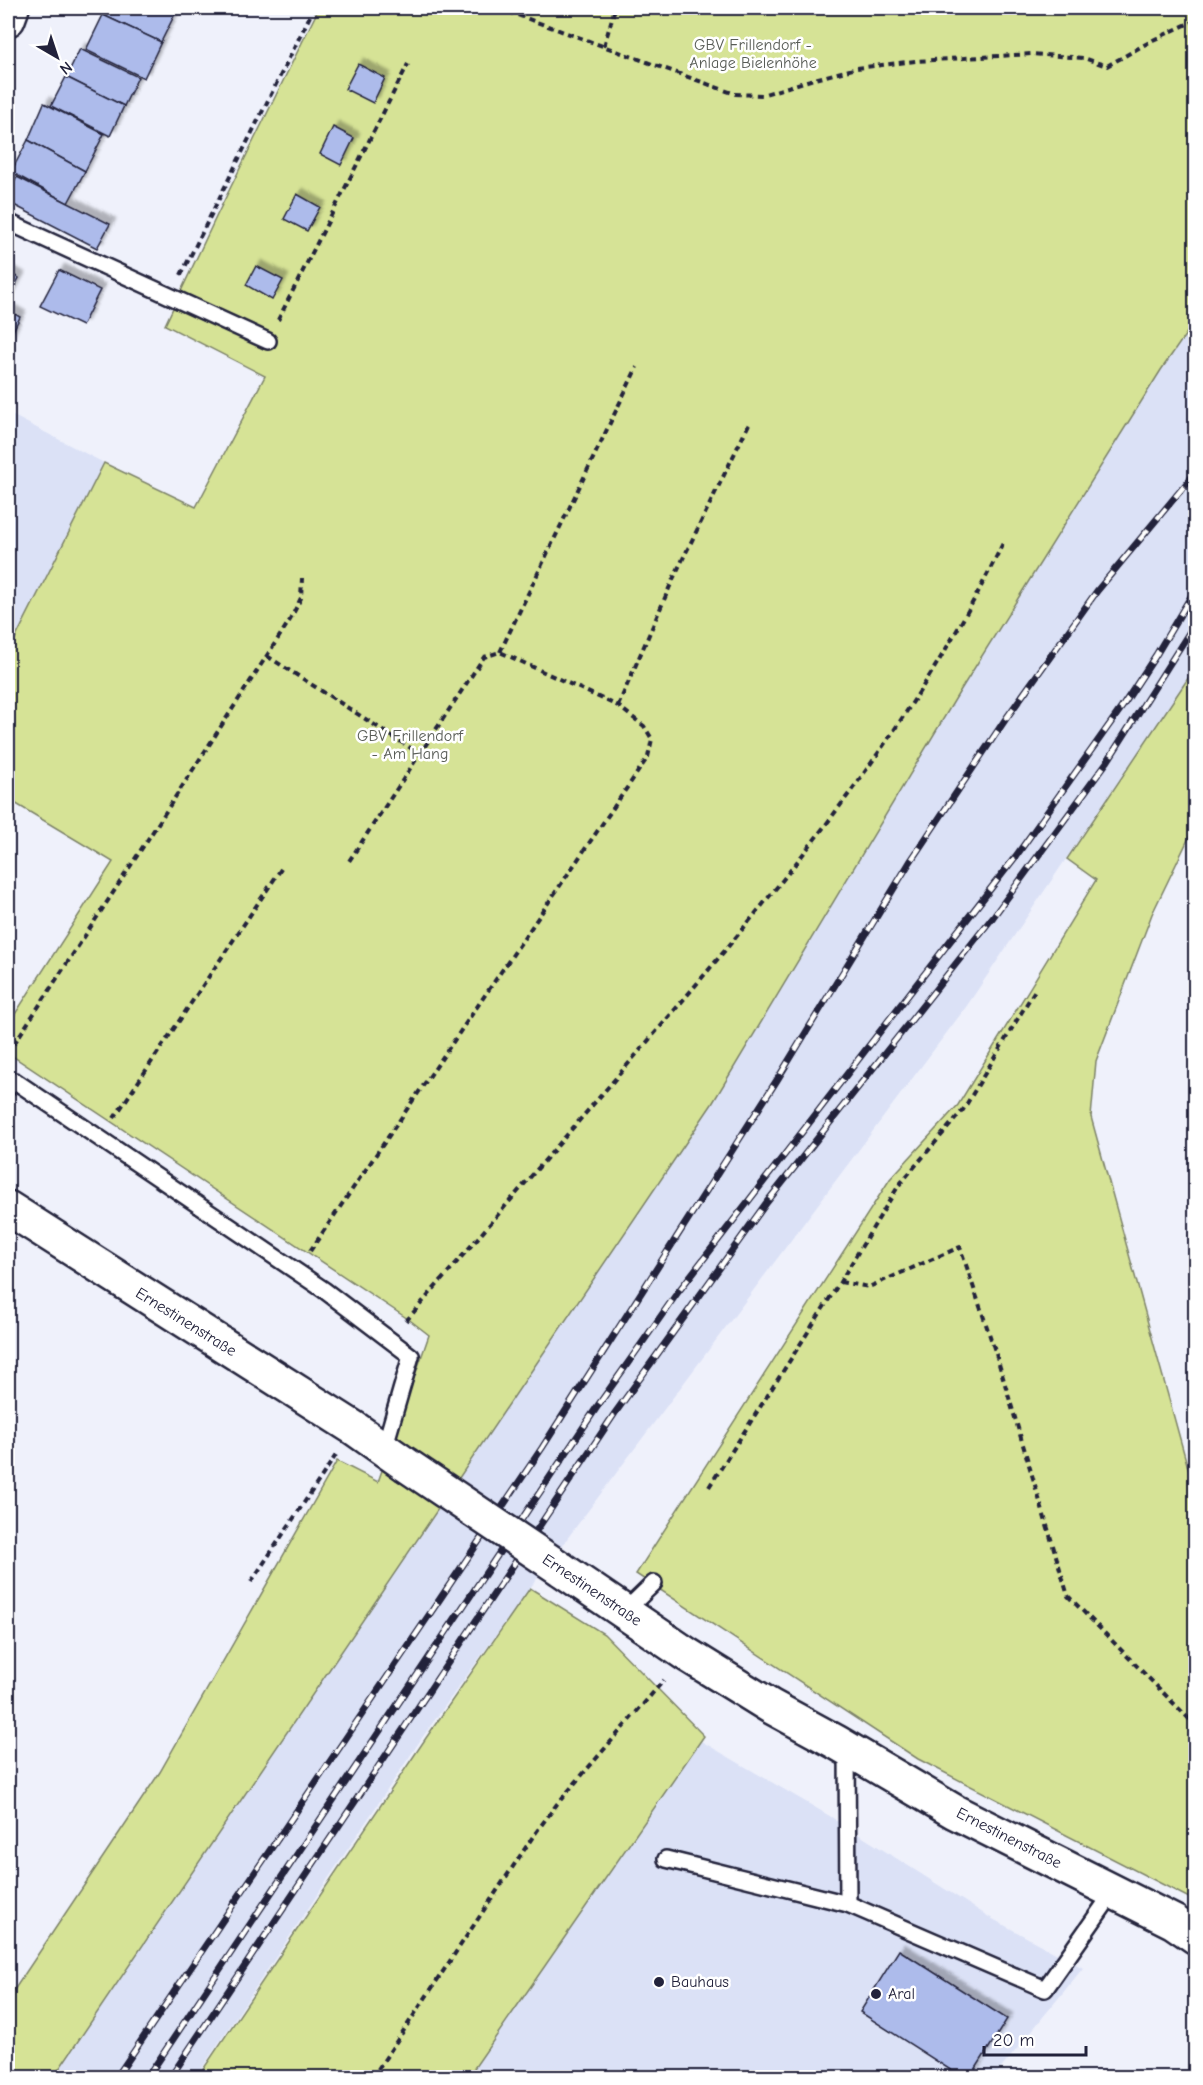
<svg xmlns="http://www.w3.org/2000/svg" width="1203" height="2085" font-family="'Comic Neue',sans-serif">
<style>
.built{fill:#dbe1f6}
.green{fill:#d6e396;stroke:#7c8268;stroke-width:1.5}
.building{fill:#adbbeb;stroke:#22223b;stroke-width:1.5;filter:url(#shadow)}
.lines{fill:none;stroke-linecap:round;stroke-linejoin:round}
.service-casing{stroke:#22223b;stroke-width:20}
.tertiary-casing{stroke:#22223b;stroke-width:38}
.secondary-casing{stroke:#22223b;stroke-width:38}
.path{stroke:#22223b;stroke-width:4;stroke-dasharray:6 4.5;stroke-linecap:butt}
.service{stroke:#fff;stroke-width:15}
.tertiary{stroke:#fff;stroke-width:33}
.secondary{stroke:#fff;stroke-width:33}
.rail-casing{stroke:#22223b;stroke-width:7}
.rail{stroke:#fff;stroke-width:4.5;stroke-dasharray:14;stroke-linecap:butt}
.secondary-bridge-casing{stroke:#22223b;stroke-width:38;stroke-linecap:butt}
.secondary-bridge{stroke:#fff;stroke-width:33}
.poi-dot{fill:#22223b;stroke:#fff;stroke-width:2}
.labels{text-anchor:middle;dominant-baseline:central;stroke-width:5;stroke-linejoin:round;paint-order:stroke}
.park-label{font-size:16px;fill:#585c56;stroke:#fff}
.street-label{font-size:16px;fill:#22223b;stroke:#fff}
.poi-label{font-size:16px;fill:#22223b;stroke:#fff;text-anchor:start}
</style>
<defs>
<filter id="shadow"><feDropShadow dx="5.5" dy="-5.5" stdDeviation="1.5" flood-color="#0004"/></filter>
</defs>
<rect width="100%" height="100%" fill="#eff1fb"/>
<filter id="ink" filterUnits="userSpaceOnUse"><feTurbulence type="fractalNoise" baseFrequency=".0167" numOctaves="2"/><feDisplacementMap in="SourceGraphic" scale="12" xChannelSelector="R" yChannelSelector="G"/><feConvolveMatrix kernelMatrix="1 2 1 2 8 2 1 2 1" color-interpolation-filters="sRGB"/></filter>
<g filter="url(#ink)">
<g class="built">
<path d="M1195,321V668L966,1007L530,1588L424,1735L196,2077L51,2078L712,1104L960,691L1161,370Z"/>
<path d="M8,413L104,463L8,653Z"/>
<path d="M677,1727L828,1815L989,1917L1083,1968L994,2077L465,2078Z"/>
</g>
<g class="green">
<path d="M319,8H1195V321L1161,370L960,691L712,1104L53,2078L8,2077V1999L160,1772L337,1461L378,1482L429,1335L411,1321L8,1053V1025L113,862L8,799V653L104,463L196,507L265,376L165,325L217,215Z"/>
<path d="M1195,668V825L1152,914L1096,1061L1091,1117L1195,1493V1901L918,1759L636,1574L890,1179L958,1105L1096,880L1067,859Z"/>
<path d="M530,1588L604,1634L704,1736L468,2077H198L426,1738Z"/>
</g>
<g class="building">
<path d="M106,8H165L176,12L161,42L103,15Z"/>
<path d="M103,15L161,42L144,78L86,50Z"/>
<path d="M80,49L138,77L124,106L66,77Z"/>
<path d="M358,64L385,78L373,103L345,89Z"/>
<path d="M66,77L124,106L110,136L51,106Z"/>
<path d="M44,103L104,134L85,171L28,140Z"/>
<path d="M333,127L354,138L341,165L320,154Z"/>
<path d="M28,140L85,171L68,203L11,172Z"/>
<path d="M17,177L110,224L97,248L8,202V195Z"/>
<path d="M297,194L320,207L307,231L284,219Z"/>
<path d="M256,266L283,280L272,300L246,285Z"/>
<path d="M59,270L100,290L82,326L40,306Z"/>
<path d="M8,272L19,278L8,299Z"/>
<path d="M8,310L20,317L13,331L8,328Z"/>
<path d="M8,328L13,331L8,343Z"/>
<path d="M899,1950L1007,2019L970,2078H963L860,2012Z"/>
</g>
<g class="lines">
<defs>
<g id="service">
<path d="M8,222L268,341"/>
<path d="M8,1088L15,1081L324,1290L411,1356L384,1449"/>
<path d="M624,1612L654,1583"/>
<path d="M847,1749L848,1904"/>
<path d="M666,1859L848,1904L1045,1989L1114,1891"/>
</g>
<path id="tertiary" d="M8,19L12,8"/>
<g id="secondary">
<path d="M8,1208L354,1428L405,1464"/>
<path d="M561,1569L686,1654L770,1706L836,1742L955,1812L1174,1922L1196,1937"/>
</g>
</defs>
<use href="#service" class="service-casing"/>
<use href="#tertiary" class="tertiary-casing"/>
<use href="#secondary" class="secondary-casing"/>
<g class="path">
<path d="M498,8L735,94L762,95L807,81L857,68L916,61L1031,54L1084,58L1107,66L1153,40L1196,20"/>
<path d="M604,46L615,8"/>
<path d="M181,275L314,8"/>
<path d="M278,320L408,64"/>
<path d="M500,652L637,367"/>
<path d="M267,656L420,754"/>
<path d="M618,706L674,577L749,424"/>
<path d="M8,1053C103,909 196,765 290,620L301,598L302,578"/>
<path d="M114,1118L283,866"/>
<path d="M310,1251L648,757L652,739L644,726L618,706L500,652L484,657L349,861"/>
<path d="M840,1282L869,1287L960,1247L996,1354L1068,1596L1196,1726"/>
<path d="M406,1321C491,1223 576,1124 661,1026C789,876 917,722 1003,543"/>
<path d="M709,1487L840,1282L899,1185L963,1110L1035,990"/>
<path d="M251,1582L336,1455"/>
<path d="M372,2078L534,1835L557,1804L664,1680"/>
</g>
<use href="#service" class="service"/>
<use href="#tertiary" class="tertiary"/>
<use href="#secondary" class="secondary"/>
<defs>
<g id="rail">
<path d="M116,2078L542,1448L777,1080L910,862L1005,720L1097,591L1196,472"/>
<path d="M147,2078L599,1404L678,1292L1016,856L1122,707L1156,655L1196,588"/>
<path d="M170,2078L615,1413L767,1202L993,917L1107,762L1196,622"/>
</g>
</defs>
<use href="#rail" class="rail-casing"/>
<use href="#rail" class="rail"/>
<defs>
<path id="secondary-bridge" d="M405,1464L561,1569"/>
</defs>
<use href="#secondary-bridge" class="secondary-bridge-casing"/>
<use href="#secondary-bridge" class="secondary-bridge"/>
</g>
</g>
<g class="poi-dot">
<circle cx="659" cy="1982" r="6"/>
<circle cx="876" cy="1994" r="6"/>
</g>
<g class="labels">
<g class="park-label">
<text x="753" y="45">GBV Frillendorf -<tspan x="753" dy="18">Anlage Bielenhöhe</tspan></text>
<text x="410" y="736">GBV Frillendorf<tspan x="410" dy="18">- Am Hang</tspan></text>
</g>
<g class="street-label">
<text transform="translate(186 1322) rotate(32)">Ernestinenstraße</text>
<text transform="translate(592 1590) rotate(34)">Ernestinenstraße</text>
<text transform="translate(1009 1838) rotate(27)">Ernestinenstraße</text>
</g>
<g class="poi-label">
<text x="671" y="1982">Bauhaus</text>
<text x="888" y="1994">Aral</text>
</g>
</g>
<rect width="1203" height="2085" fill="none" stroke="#fff" stroke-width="30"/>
<rect x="15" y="15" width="1173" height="2055" fill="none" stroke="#22223b" stroke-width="2" filter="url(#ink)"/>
<g transform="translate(57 57) rotate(141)" stroke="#ffffff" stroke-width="4.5" paint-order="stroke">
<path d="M0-4.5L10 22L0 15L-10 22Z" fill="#22223b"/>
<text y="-9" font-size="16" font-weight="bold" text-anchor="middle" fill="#22223b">N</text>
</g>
<path d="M984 2046v9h102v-9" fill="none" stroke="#22223b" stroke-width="3"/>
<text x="993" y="2046" font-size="18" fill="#22223b" stroke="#ffffff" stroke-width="4.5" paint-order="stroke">20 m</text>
</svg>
